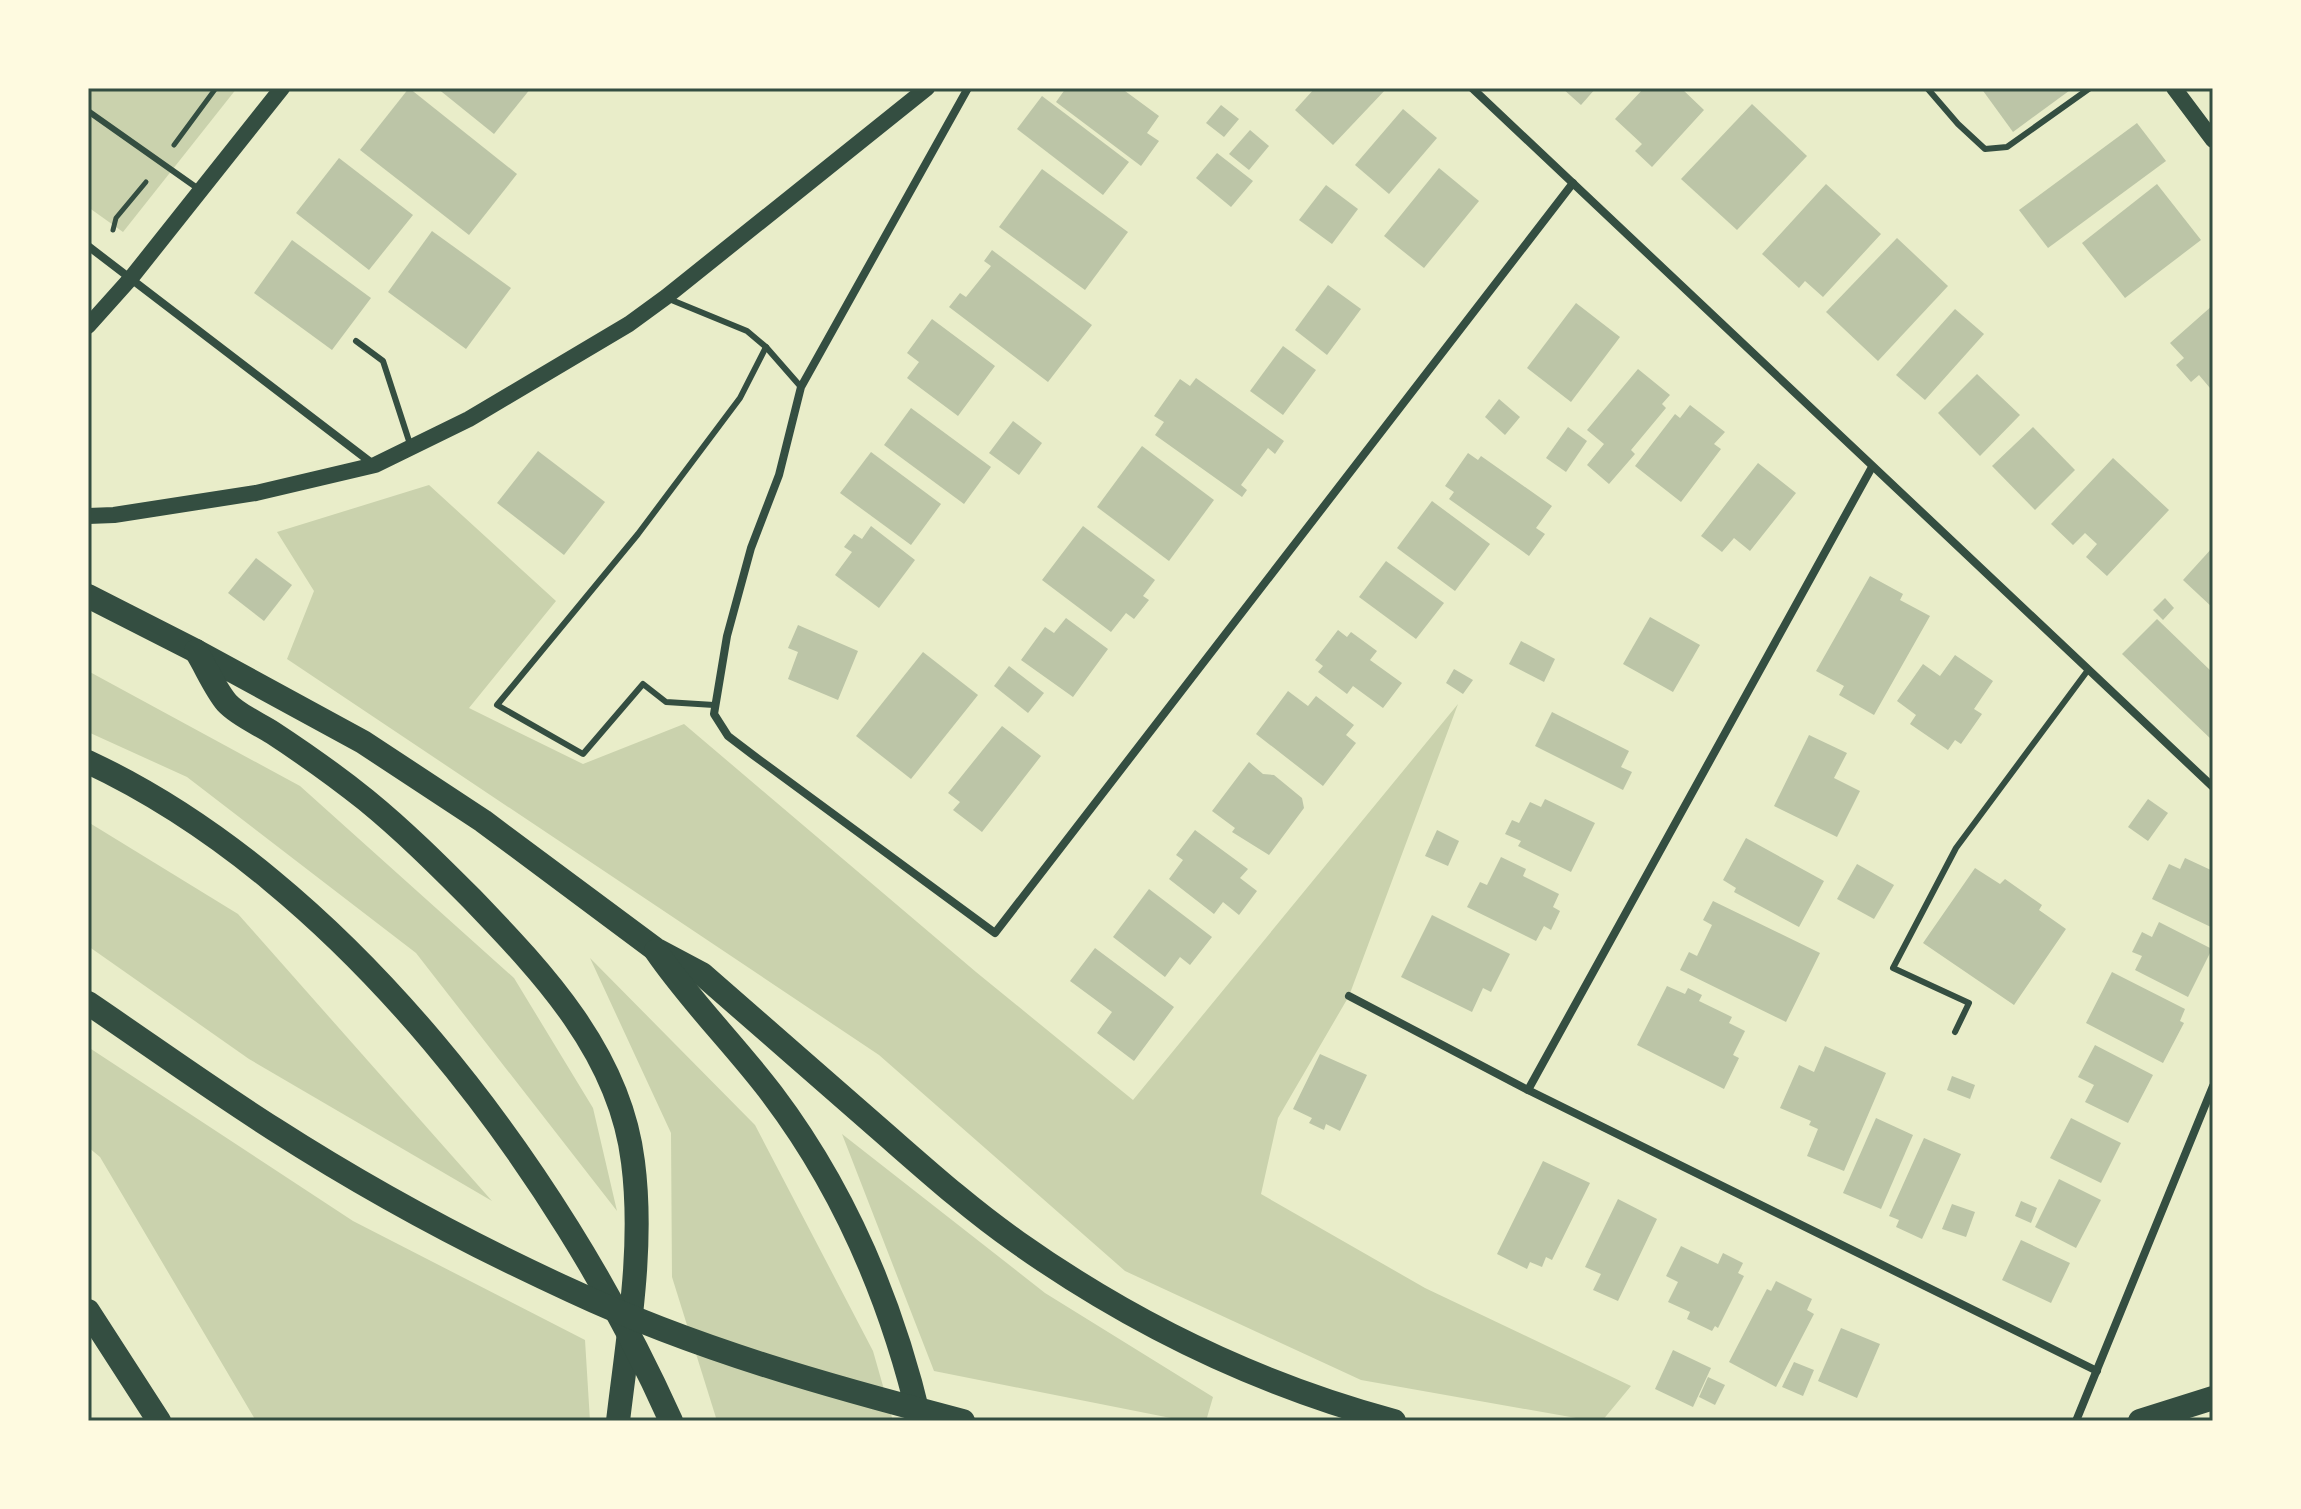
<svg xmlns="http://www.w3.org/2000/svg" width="2301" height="1509" font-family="'Public Sans',sans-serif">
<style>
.green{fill:#cad2ad}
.building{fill:#bcc5a7}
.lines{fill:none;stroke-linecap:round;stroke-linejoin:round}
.path{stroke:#344e41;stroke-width:5}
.service{stroke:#344e41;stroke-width:6}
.minor{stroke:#344e41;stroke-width:8}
.secondary{stroke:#344e41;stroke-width:16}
.motorway{stroke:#344e41;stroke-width:24}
.neatline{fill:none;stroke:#344e41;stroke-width:3}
</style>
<rect width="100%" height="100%" fill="#e9edc9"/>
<g class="green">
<path d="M88,88H237L123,232L88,207Z"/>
<path d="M429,485L556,601L469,708L583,764L684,724L976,972L1133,1100L1458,704L1349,996L1278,1118L1261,1194L1425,1288L1631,1386L1602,1421H1593L1361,1380L1125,1271L879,1055L287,659L314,591L277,532Z"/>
<path d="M88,671L300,786L514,978L593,1108L617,1211L416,953L187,777L88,732Z"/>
<path d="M88,822L238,914L492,1201L249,1059L88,946Z"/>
<path d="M590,958L755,1125L873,1351L893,1421H717L672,1277L671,1133Z"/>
<path d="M88,1047L353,1221L585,1340L590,1421H256L100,1157L88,1147Z"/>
<path d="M842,1134L1045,1293L1213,1397L1206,1421H1186L934,1371Z"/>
</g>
<g class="building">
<path d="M409,88L517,174L469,235L360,150Z"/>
<path d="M437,88H531L494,134Z"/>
<path d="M1066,88H1121L1159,116L1147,133L1159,141L1141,166L1056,102Z"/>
<path d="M1315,88H1387L1333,145L1295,110Z"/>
<path d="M1562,88H1596L1581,105Z"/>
<path d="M1644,88H1681L1704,110L1652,167L1635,151L1642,144L1615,119Z"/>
<path d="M1981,88H2073L2013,132Z"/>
<path d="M1042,96L1129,162L1103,195L1017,129Z"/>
<path d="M1752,104L1807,156L1737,230L1681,179Z"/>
<path d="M1221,105L1239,119L1224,137L1206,123Z"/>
<path d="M1403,109L1437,138L1389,194L1355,165Z"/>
<path d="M2137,123L2166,161L2048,248L2019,210Z"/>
<path d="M1250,130L1269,146L1249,170L1229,154Z"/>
<path d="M1217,153L1253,181L1231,207L1196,178Z"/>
<path d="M339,158L413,215L369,270L296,213Z"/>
<path d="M1439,168L1479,201L1424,268L1384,236Z"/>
<path d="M1042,169L1128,232L1085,290L999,227Z"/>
<path d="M1826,184L1881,234L1823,297L1805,281L1799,288L1762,254Z"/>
<path d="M2157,184L2201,240L2125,298L2082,243Z"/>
<path d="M1326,185L1358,209L1332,244L1299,220Z"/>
<path d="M432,231L511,288L466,349L388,292Z"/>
<path d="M1897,238L1948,286L1878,361L1826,312Z"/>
<path d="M292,240L371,298L332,350L254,293Z"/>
<path d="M992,250L1092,325L1048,382L949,307L960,293L966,297L991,266L984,261Z"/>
<path d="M1328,285L1361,309L1327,355L1295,330Z"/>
<path d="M1576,303L1620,337L1571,402L1527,368Z"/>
<path d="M2213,305V386L2210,388L2199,375L2191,382L2176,365L2184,358L2170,343Z"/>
<path d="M1955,309L1984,334L1925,400L1896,375Z"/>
<path d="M932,319L995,366L958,416L907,378L919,362L907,353Z"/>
<path d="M1283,346L1316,370L1283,415L1250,391Z"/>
<path d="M1638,369L1670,395L1662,404L1666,408L1631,450L1635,454L1609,484L1587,465L1604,444L1587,430Z"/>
<path d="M1977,374L2020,415L1980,456L1938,413Z"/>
<path d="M1196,378L1284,441L1275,454L1268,448L1241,485L1247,490L1242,497L1155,435L1164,422L1154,416L1180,379L1190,386Z"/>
<path d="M1499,399L1520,417L1505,435L1485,417Z"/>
<path d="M1690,405L1725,432L1714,444L1721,449L1681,502L1635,466L1675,414L1680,418Z"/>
<path d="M911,408L991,467L964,504L884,445Z"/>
<path d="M1013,421L1042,443L1019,475L989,453Z"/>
<path d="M1568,427L1587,441L1566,472L1546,458Z"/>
<path d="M2033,427L2075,470L2035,510L1992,466Z"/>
<path d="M1142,446L1214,500L1169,561L1097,507Z"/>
<path d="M538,451L605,502L564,555L497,503Z"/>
<path d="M871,452L941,504L911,545L840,493Z"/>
<path d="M1468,453L1478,460L1481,456L1552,506L1536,528L1545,534L1529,556L1449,499L1454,492L1445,486Z"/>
<path d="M2113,458L2169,510L2107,576L2086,557L2097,544L2085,533L2073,545L2051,524Z"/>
<path d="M1758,463L1796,493L1750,551L1734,538L1722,552L1701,536Z"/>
<path d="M1432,501L1490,544L1455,591L1397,548Z"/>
<path d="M871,526L915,560L879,608L835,575L852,552L844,547L854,534L862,539Z"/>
<path d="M1083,526L1155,580L1143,596L1149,600L1134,619L1126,613L1111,632L1042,580Z"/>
<path d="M2213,547V608L2183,580Z"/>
<path d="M256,558L292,585L264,621L228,593Z"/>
<path d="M1386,561L1444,603L1416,639L1359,597Z"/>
<path d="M1870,576L1903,594L1900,600L1930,616L1874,715L1839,695L1844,686L1816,671Z"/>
<path d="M2165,598L2174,608L2163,620L2153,610Z"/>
<path d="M1650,617L1700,645L1673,692L1623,664Z"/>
<path d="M1066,618L1108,649L1073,697L1021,660L1045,627L1054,633Z"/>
<path d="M2157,619L2213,673V741L2122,654Z"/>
<path d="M798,625L858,651L838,700L788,679L798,652L788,648Z"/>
<path d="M1338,630L1347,637L1351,632L1377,651L1370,660L1402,683L1383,708L1353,686L1347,694L1318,672L1323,666L1315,660Z"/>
<path d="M1521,641L1555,659L1544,682L1509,664Z"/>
<path d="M923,652L978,695L911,779L856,736Z"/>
<path d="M1955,655L1993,681L1974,709L1982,714L1961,744L1955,740L1948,750L1910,724L1916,715L1897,701L1923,664L1940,676Z"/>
<path d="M1009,666L1044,693L1028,713L994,686Z"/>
<path d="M1454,669L1473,680L1463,694L1446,683Z"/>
<path d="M1288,691L1308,706L1316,696L1354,725L1346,735L1356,743L1323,786L1256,734Z"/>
<path d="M1552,712L1629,751L1621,767L1632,772L1623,790L1535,746Z"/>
<path d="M1002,726L1041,756L982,832L953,810L960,802L948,793Z"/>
<path d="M1809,735L1847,753L1834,778L1860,791L1837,837L1774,806Z"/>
<path d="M1249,762L1263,774L1274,775L1302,798L1304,808L1269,855L1232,832L1235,828L1212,811Z"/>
<path d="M1545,799L1595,823L1571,872L1518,846L1521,841L1505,834L1512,820L1519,823L1530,802L1541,807Z"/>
<path d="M2148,799L2168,813L2148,841L2128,827Z"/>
<path d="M1195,830L1248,869L1240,878L1257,891L1239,915L1223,902L1214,914L1169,879L1183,860L1176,855Z"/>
<path d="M1437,830L1459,841L1448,866L1425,856Z"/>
<path d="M1746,838L1824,881L1799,927L1734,892L1736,888L1723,880Z"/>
<path d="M1501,857L1526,869L1523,876L1559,894L1553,907L1560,911L1551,930L1544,926L1536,941L1467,907L1480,882L1487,885Z"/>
<path d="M2185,858L2213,871V928L2152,899L2169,864L2180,869Z"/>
<path d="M1857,864L1894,885L1874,919L1837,899Z"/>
<path d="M1975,868L2000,884L2005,879L2042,905L2039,910L2066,929L2014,1005L1923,943Z"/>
<path d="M1149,889L1212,937L1190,965L1180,957L1165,977L1113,937Z"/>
<path d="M1713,901L1820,953L1786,1022L1680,970L1689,952L1697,956L1712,925L1703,920Z"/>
<path d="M1432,915L1510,954L1491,992L1483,988L1472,1012L1401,977Z"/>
<path d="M2159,922L2212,949L2188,997L2135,970L2142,956L2132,952L2142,932L2152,937Z"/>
<path d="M1095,948L1174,1007L1134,1061L1097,1033L1112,1012L1070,981Z"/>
<path d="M2112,972L2185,1009L2180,1021L2184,1023L2163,1063L2086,1023Z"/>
<path d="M1667,986L1685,994L1688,988L1702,995L1699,1001L1732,1017L1729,1023L1745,1031L1733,1055L1739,1058L1724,1089L1637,1045Z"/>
<path d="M2095,1045L2153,1075L2128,1123L2085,1102L2094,1085L2078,1077Z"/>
<path d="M1825,1046L1886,1073L1844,1171L1807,1156L1818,1129L1809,1125L1811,1121L1780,1108L1799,1065L1814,1072Z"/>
<path d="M1320,1054L1367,1075L1340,1131L1326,1124L1324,1130L1309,1123L1312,1118L1293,1109Z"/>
<path d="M1952,1076L1975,1085L1970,1099L1947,1090Z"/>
<path d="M1876,1118L1913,1135L1881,1209L1843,1193Z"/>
<path d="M2071,1118L2121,1143L2101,1183L2050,1158Z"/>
<path d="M1924,1138L1961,1154L1922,1239L1896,1227L1899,1220L1889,1216Z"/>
<path d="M1543,1161L1590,1183L1552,1260L1546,1257L1542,1267L1530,1262L1527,1269L1497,1254Z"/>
<path d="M2059,1179L2101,1200L2076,1248L2035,1227Z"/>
<path d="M1618,1199L1657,1219L1618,1301L1593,1290L1601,1274L1585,1267Z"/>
<path d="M2021,1201L2037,1208L2031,1223L2015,1216Z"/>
<path d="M1952,1204L1975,1212L1966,1237L1942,1229Z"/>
<path d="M2021,1240L2070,1263L2051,1303L2002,1280Z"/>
<path d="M1681,1246L1718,1264L1723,1253L1743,1263L1738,1273L1744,1276L1718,1328L1715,1326L1712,1331L1687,1319L1690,1312L1668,1302L1678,1282L1666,1276Z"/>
<path d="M1776,1281L1812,1299L1807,1310L1814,1314L1776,1387L1729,1362L1767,1289L1771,1291Z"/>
<path d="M1841,1328L1880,1344L1857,1398L1818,1381Z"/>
<path d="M1673,1350L1711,1368L1693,1407L1655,1389Z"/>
<path d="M1794,1362L1814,1370L1803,1396L1782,1387Z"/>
<path d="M1708,1377L1725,1385L1715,1405L1699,1397Z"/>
</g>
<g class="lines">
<g class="path">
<path d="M174,145L216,88"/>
<path d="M113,230L116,218L146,182"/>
</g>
<g class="service">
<path d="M1927,88L1958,124L1985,149L2007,147L2090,88"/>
<path d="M88,111L200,190"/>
<path d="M669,299L747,331L766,347L801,387"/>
<path d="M356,341L383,361L410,444"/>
<path d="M714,705L666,702L643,684L583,754L497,705L638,534L740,398L766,347"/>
<path d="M1955,1032L1969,1003L1893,968L1956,848L2088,670"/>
</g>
<g class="minor">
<path d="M968,88L801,387L779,475L751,548L727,636L714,714L728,736L753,755L995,933L1573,183"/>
<path d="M1472,88L2213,787"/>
<path d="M88,246L373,464"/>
<path d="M1349,996L1528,1090L2097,1371"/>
<path d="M1528,1090L1872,467"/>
<path d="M2076,1421L2213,1086"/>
</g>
<g class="secondary">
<path d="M2174,88L2213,140"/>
<path d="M88,326L131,278L282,88"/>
<path d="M88,516L114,515L256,493L375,465L469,419L629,324L666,297L927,88"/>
</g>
<g class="motorway">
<path d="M88,596L196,651L363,742L483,821L655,949L702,974C760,1025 818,1075 876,1126C922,1166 967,1207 1017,1242C1133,1324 1257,1384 1394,1421"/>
<path d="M196,651C206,667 215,689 227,703C238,715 259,724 273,733C305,754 336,776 366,800C404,831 438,865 472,899C544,974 620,1054 633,1162C644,1247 628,1336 618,1421"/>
<path d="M88,762C344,882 558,1169 671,1421"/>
<path d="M656,951C691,1002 735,1045 772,1094C846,1192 892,1302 920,1421"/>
<path d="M88,1003C150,1045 211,1089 274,1129C369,1190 469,1244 572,1291C696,1349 831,1387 963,1421"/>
<path d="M88,1311L159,1421"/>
<path d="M2140,1421L2213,1398"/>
</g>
</g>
<rect width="2301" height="1509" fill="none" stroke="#fefae0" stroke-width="180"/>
<rect x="90" y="90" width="2121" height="1329" class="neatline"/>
</svg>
